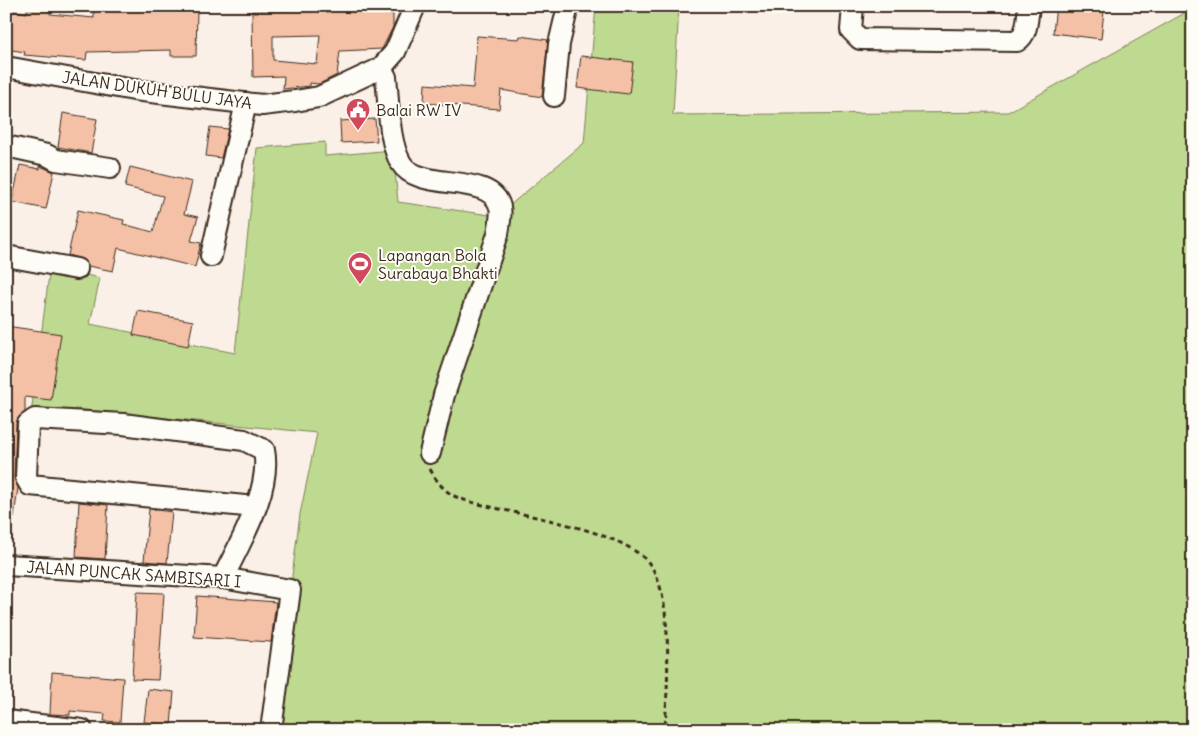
<svg xmlns="http://www.w3.org/2000/svg" width="1199" height="736" font-family="Delius,sans-serif">
<style>
.green{fill:#bed990;stroke:#7c8257}
.building{fill:#f5c1a6;stroke:#3b2a1e;fill-rule:evenodd}
.lines{fill:none;stroke-linecap:round;stroke-linejoin:round}
.minor-casing{stroke:#3b2a1e;stroke-width:24}
.path{stroke:#3b2a1e;stroke-width:3;stroke-dasharray:5 4;stroke-linecap:butt}
.minor{stroke:#fdfcf7;stroke-width:20}
.labels{text-anchor:middle;dominant-baseline:central;stroke-width:4;stroke-linejoin:round;paint-order:stroke}
.street-label{font-size:16px;fill:#3b2a1e;stroke:#fdfcf7}
.poi-label{font-size:16px;fill:#3b2a1e;stroke:#fdfcf7;text-anchor:start}
</style>
<rect width="100%" height="100%" fill="#fbf0e7"/>
<filter id="ink" filterUnits="userSpaceOnUse"><feTurbulence type="fractalNoise" baseFrequency=".02" numOctaves="2"/><feDisplacementMap in="SourceGraphic" scale="10" xChannelSelector="R" yChannelSelector="G"/><feConvolveMatrix kernelMatrix="1 2 1 2 8 2 1 2 1" color-interpolation-filters="sRGB"/></filter>
<g filter="url(#ink)">
<path class="green" d="M596,6H679L673,115L1008,112L1183,14L1185,6H1193V730H272L300,514L317,433L75,409L72,419L31,414L50,267L100,278L90,324L235,353L257,148L325,142V156L393,150L398,202L497,216L584,143Z"/>
<g class="building">
<path d="M1056,6L1104,11L1101,39L1053,33Z"/>
<path d="M6,9L27,13V9L50,10V14L94,18V9L197,10L196,56H171V50L87,52L86,60L24,55L25,52L6,49Z"/>
<path d="M300,9L393,14V27L382,49L340,51L337,75L319,84L310,83V86L283,89L284,76L253,77L252,11ZM320,35L317,64L273,60V36Z"/>
<path d="M477,36L519,39L520,36L548,40L542,97L501,90L499,109L424,103L425,84L473,88Z"/>
<path d="M581,56L633,62L629,94L577,88Z"/>
<path d="M63,113L97,119L91,153L58,147Z"/>
<path d="M375,119L377,141L341,143L340,121Z"/>
<path d="M210,127L228,129L221,158L206,156Z"/>
<path d="M20,165L40,169V166L54,172L46,209L12,202Z"/>
<path d="M130,167L192,182L184,214L198,217L191,241L201,243L195,267L118,248L113,271L88,266L84,260L68,255L78,210L124,220L123,224L153,232L163,196L125,187Z"/>
<path d="M138,311L193,321L188,346L133,335Z"/>
<path d="M6,326L61,334L51,400L25,397V412L18,418L16,423L14,478L18,488L14,517L6,516Z"/>
<path d="M79,502L108,505L105,559L76,557Z"/>
<path d="M149,509L172,512L167,563L144,561Z"/>
<path d="M137,592L164,593L158,680L132,679Z"/>
<path d="M197,596L276,602L271,642L194,637Z"/>
<path d="M52,672L123,678L120,722L104,721L105,714L70,711V715L50,714Z"/>
<path d="M148,689L174,692L171,725L144,722Z"/>
</g>
<g class="lines">
<defs>
<g id="minor">
<path d="M853,6L851,30L860,39L1017,41C1028,34 1027,19 1029,6"/>
<path d="M6,67L134,90L262,105L295,101L319,97L381,68L395,52L415,6"/>
<path d="M381,68L386,77C389,102 388,141 401,163C419,193 491,171 500,207C502,215 499,226 498,234L444,395L430,453"/>
<path d="M554,96L559,44L568,6"/>
<path d="M6,146L47,155L56,160L110,168"/>
<path d="M6,256L77,269"/>
<path d="M211,256L246,103"/>
<path d="M6,565L223,578L290,590L271,730"/>
<path d="M223,578C240,542 272,490 264,450L244,440L123,424L35,419L28,424L26,478L30,485L255,507"/>
<path d="M6,721L82,730"/>
</g>
</defs>
<use href="#minor" class="minor-casing"/>
<path class="path" d="M430,469C446,499 460,499 491,507C532,517 621,531 648,562C675,594 667,688 665,730"/>
<use href="#minor" class="minor"/>
</g>
</g>
<defs>
<symbol id="civic-pin" viewBox="-11 -11 22 30"><path d="M0 17L-7.5 6A9.5 9.5 0 1 1 7.5 6Z" fill="#d1495b" stroke="#fdfcf7"/><path d="M-.6-6.5H3V-4.5H.6V-3L4-1V1h2V6H-6V1h2V-1L-.6-3ZM-1.2 2.5V6h2.4V2.5Z" fill="#fff"/></symbol>
<symbol id="stadium-pin" viewBox="-11 -11 22 30"><path d="M0 17L-7.5 6A9.5 9.5 0 1 1 7.5 6Z" fill="#d1495b" stroke="#fdfcf7"/><path d="M0-5a6.5 5 0 1 0 0 10a6.5 5 0 1 0 0-10ZM-3.5-1.8h7v3.6h-7Z" fill="#fff"/></symbol>
</defs>
<g fill-rule="evenodd">
<use href="#civic-pin" x="344" y="96" width="28" height="38"/>
<use href="#stadium-pin" x="346" y="250" width="28" height="38"/>
</g>
<g class="labels">
<g class="street-label">
<text transform="translate(157 90) rotate(8)">JALAN DUKUH BULU JAYA</text>
<text transform="translate(134 574) rotate(4)">JALAN PUNCAK SAMBISARI I</text>
</g>
<g class="poi-label">
<text x="376" y="110">Balai RW IV</text>
<text x="378" y="255">Lapangan Bola<tspan x="378" dy="18">Surabaya Bhakti</tspan></text>
</g>
</g>
<rect width="1199" height="736" fill="none" stroke="#fdfcf7" stroke-width="25"/>
<rect x="12" y="12" width="1174" height="711" fill="none" stroke="#3b2a1e" stroke-width="2" filter="url(#ink)"/>
</svg>
